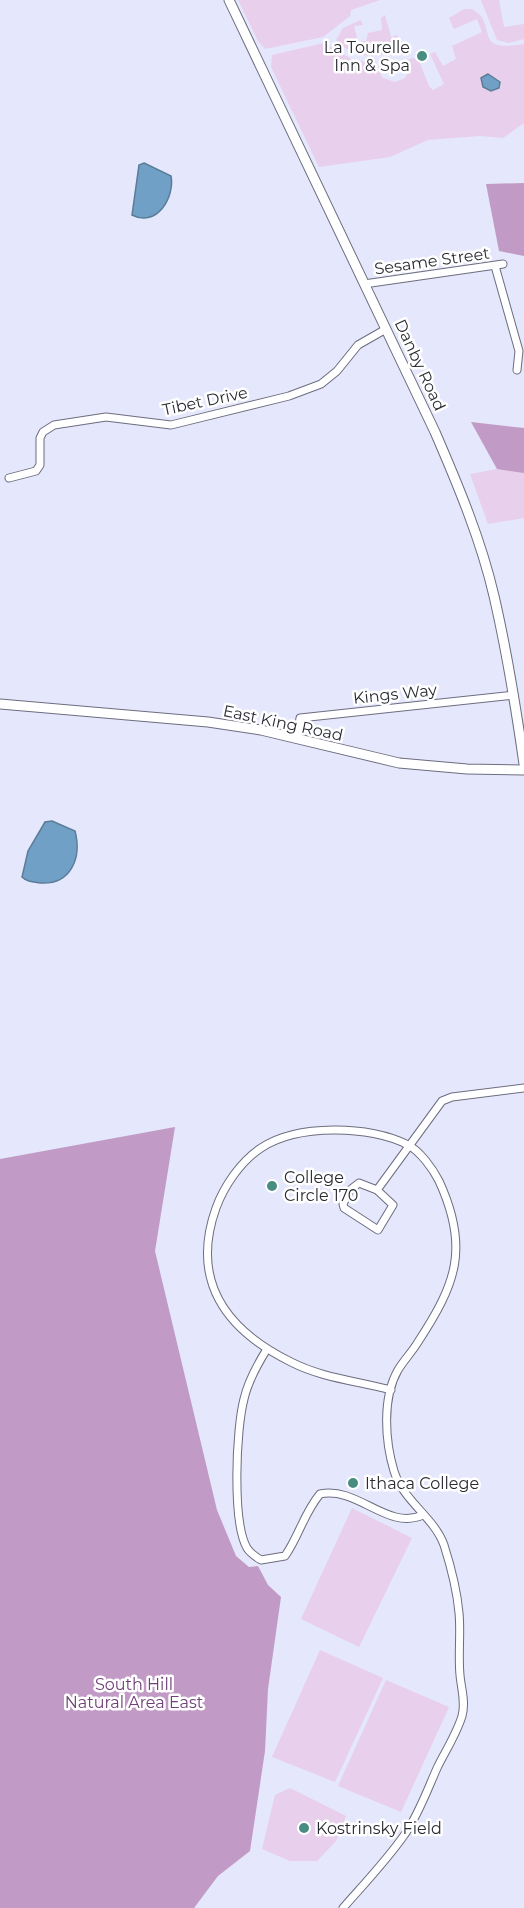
<svg xmlns="http://www.w3.org/2000/svg" width="524" height="1908" font-family="Montserrat,sans-serif">
<style>
.green{fill:#e8cfeb}
.forest{fill:#c19bc6}
.water{fill:#70a0c5;stroke:#5b7d99;stroke-width:1.5}
.lines{fill:none;stroke-linecap:round;stroke-linejoin:round}
.street-casing{stroke:#6c6d7f;stroke-width:9}
.secondary-casing{stroke:#6c6d7f;stroke-width:11}
.street{stroke:#fff;stroke-width:7}
.secondary{stroke:#fff;stroke-width:9}
.poi-dot{fill:#488d82;stroke:#fff;stroke-width:2}
.labels{text-anchor:middle;dominant-baseline:central;stroke-width:5;stroke-linejoin:round;paint-order:stroke}
.poi-label{font-size:16px;fill:#2a2b32;stroke:#fff;text-anchor:start}
.street-label{font-size:16px;fill:#2a2b32;stroke:#fff}
.park-label{font-size:16px;fill:#704078;stroke:#fff}
</style>
<rect width="100%" height="100%" fill="#e5e7fc"/>
<g class="green">
<path d="M238,0H380L351,10L350,16L323,37L265,49L258,41Z"/>
<path d="M481,0H499L504,27L524,24V39L509,43L497,40Z"/>
<path d="M464,9H472C500,25 470,53 524,44V123L503,138L480,136L428,140L390,157L319,167L271,67L272,55L324,43L353,60L373,63L383,78L395,82L405,78L410,68L408,60L413,58L419,61L429,86L433,90L444,84L430,54L435,52L443,66L456,59L452,46L482,32L477,19L454,29L449,18Z"/>
<path d="M385,15L391,37L398,35C394,66 350,58 336,40L343,28L361,20L363,25L354,26L358,42L366,41L368,33L382,30L381,18Z"/>
<path d="M524,440V518L488,524L470,474L497,469L485,446Z"/>
<path d="M352,1508L412,1538L359,1647L301,1619Z"/>
<path d="M320,1650L383,1678L335,1782L272,1757Z"/>
<path d="M386,1680L449,1707L401,1812L338,1786Z"/>
<path d="M290,1788L346,1816L336,1841L317,1861H290L262,1849L275,1795Z"/>
</g>
<g class="forest">
<path d="M524,183V256L499,251L486,184Z"/>
<path d="M471,422L524,428V473L497,469Z"/>
<path d="M175,1127L155,1251L217,1510L236,1556L249,1567L258,1566L268,1585L281,1597L268,1689L265,1751L250,1851L218,1876L194,1908H0V1159Z"/>
</g>
<g class="water">
<path d="M488,74L500,82L499,88L491,91L483,87L481,78Z"/>
<path d="M144,163L171,176C175,197 157,228 132,215L139,165Z"/>
<path d="M52,821L75,831C82,858 71,885 40,883C33,882 27,882 22,877L28,851L45,822Z"/>
</g>
<g class="lines">
<defs>
<g id="street">
<path d="M495,266L519,351L517,370"/>
<path d="M364,284L503,264"/>
<path d="M9,478L36,471L40,465V438L43,432L54,425L106,417L171,425L289,396L321,384L337,371L358,345L386,329"/>
<path d="M297,739L300,718L514,695"/>
<path d="M359,1183L377,1190L393,1205L378,1230L344,1208L343,1204L350,1190Z"/>
<path d="M377,1190L442,1101L452,1097L524,1088"/>
<path d="M267,1349C257,1365 248,1381 244,1399C236,1429 232,1522 247,1548C250,1553 256,1557 261,1560L285,1556C299,1536 304,1513 320,1494C358,1486 387,1531 423,1515"/>
<path d="M343,1908C364,1884 387,1860 405,1834C419,1814 428,1788 438,1766C446,1750 457,1733 462,1716C466,1702 461,1688 460,1675C458,1654 461,1633 459,1613C457,1590 451,1567 444,1545C434,1517 403,1501 394,1471C385,1441 382,1398 398,1370C404,1360 412,1352 418,1342C456,1284 470,1248 439,1181C433,1169 420,1151 408,1145C370,1125 297,1124 261,1148C241,1161 224,1186 216,1208C190,1281 226,1330 291,1362C322,1378 358,1381 391,1390"/>
</g>
<g id="secondary">
<path d="M229,0L435,432C458,485 481,540 494,596C507,652 516,708 524,764"/>
<path d="M0,704L208,722L261,730L399,763L467,769L524,770"/>
</g>
</defs>
<use href="#street" class="street-casing"/>
<use href="#secondary" class="secondary-casing"/>
<use href="#street" class="street"/>
<use href="#secondary" class="secondary"/>
</g>
<g class="poi-dot">
<circle cx="422" cy="56" r="6"/>
<circle cx="272" cy="1186" r="6"/>
<circle cx="353" cy="1483" r="6"/>
<circle cx="304" cy="1828" r="6"/>
</g>
<g class="labels">
<g class="poi-label">
<text x="410" y="47" text-anchor="end">La Tourelle<tspan x="410" dy="18">Inn &amp; Spa</tspan></text>
<text x="284" y="1177">College<tspan x="284" dy="18">Circle 170</tspan></text>
<text x="365" y="1483">Ithaca College</text>
<text x="316" y="1828">Kostrinsky Field</text>
</g>
<g class="street-label">
<text transform="translate(432 261) rotate(-8)">Sesame Street</text>
<text transform="translate(420 365) rotate(65)">Danby Road</text>
<text transform="translate(205 401) rotate(-12)">Tibet Drive</text>
<text transform="translate(395 694) rotate(-6)">Kings Way</text>
<text transform="translate(283 723) rotate(12)">East King Road</text>
</g>
<g class="park-label">
<text x="134" y="1684">South Hill<tspan x="134" dy="18">Natural Area East</tspan></text>
</g>
</g>
</svg>
